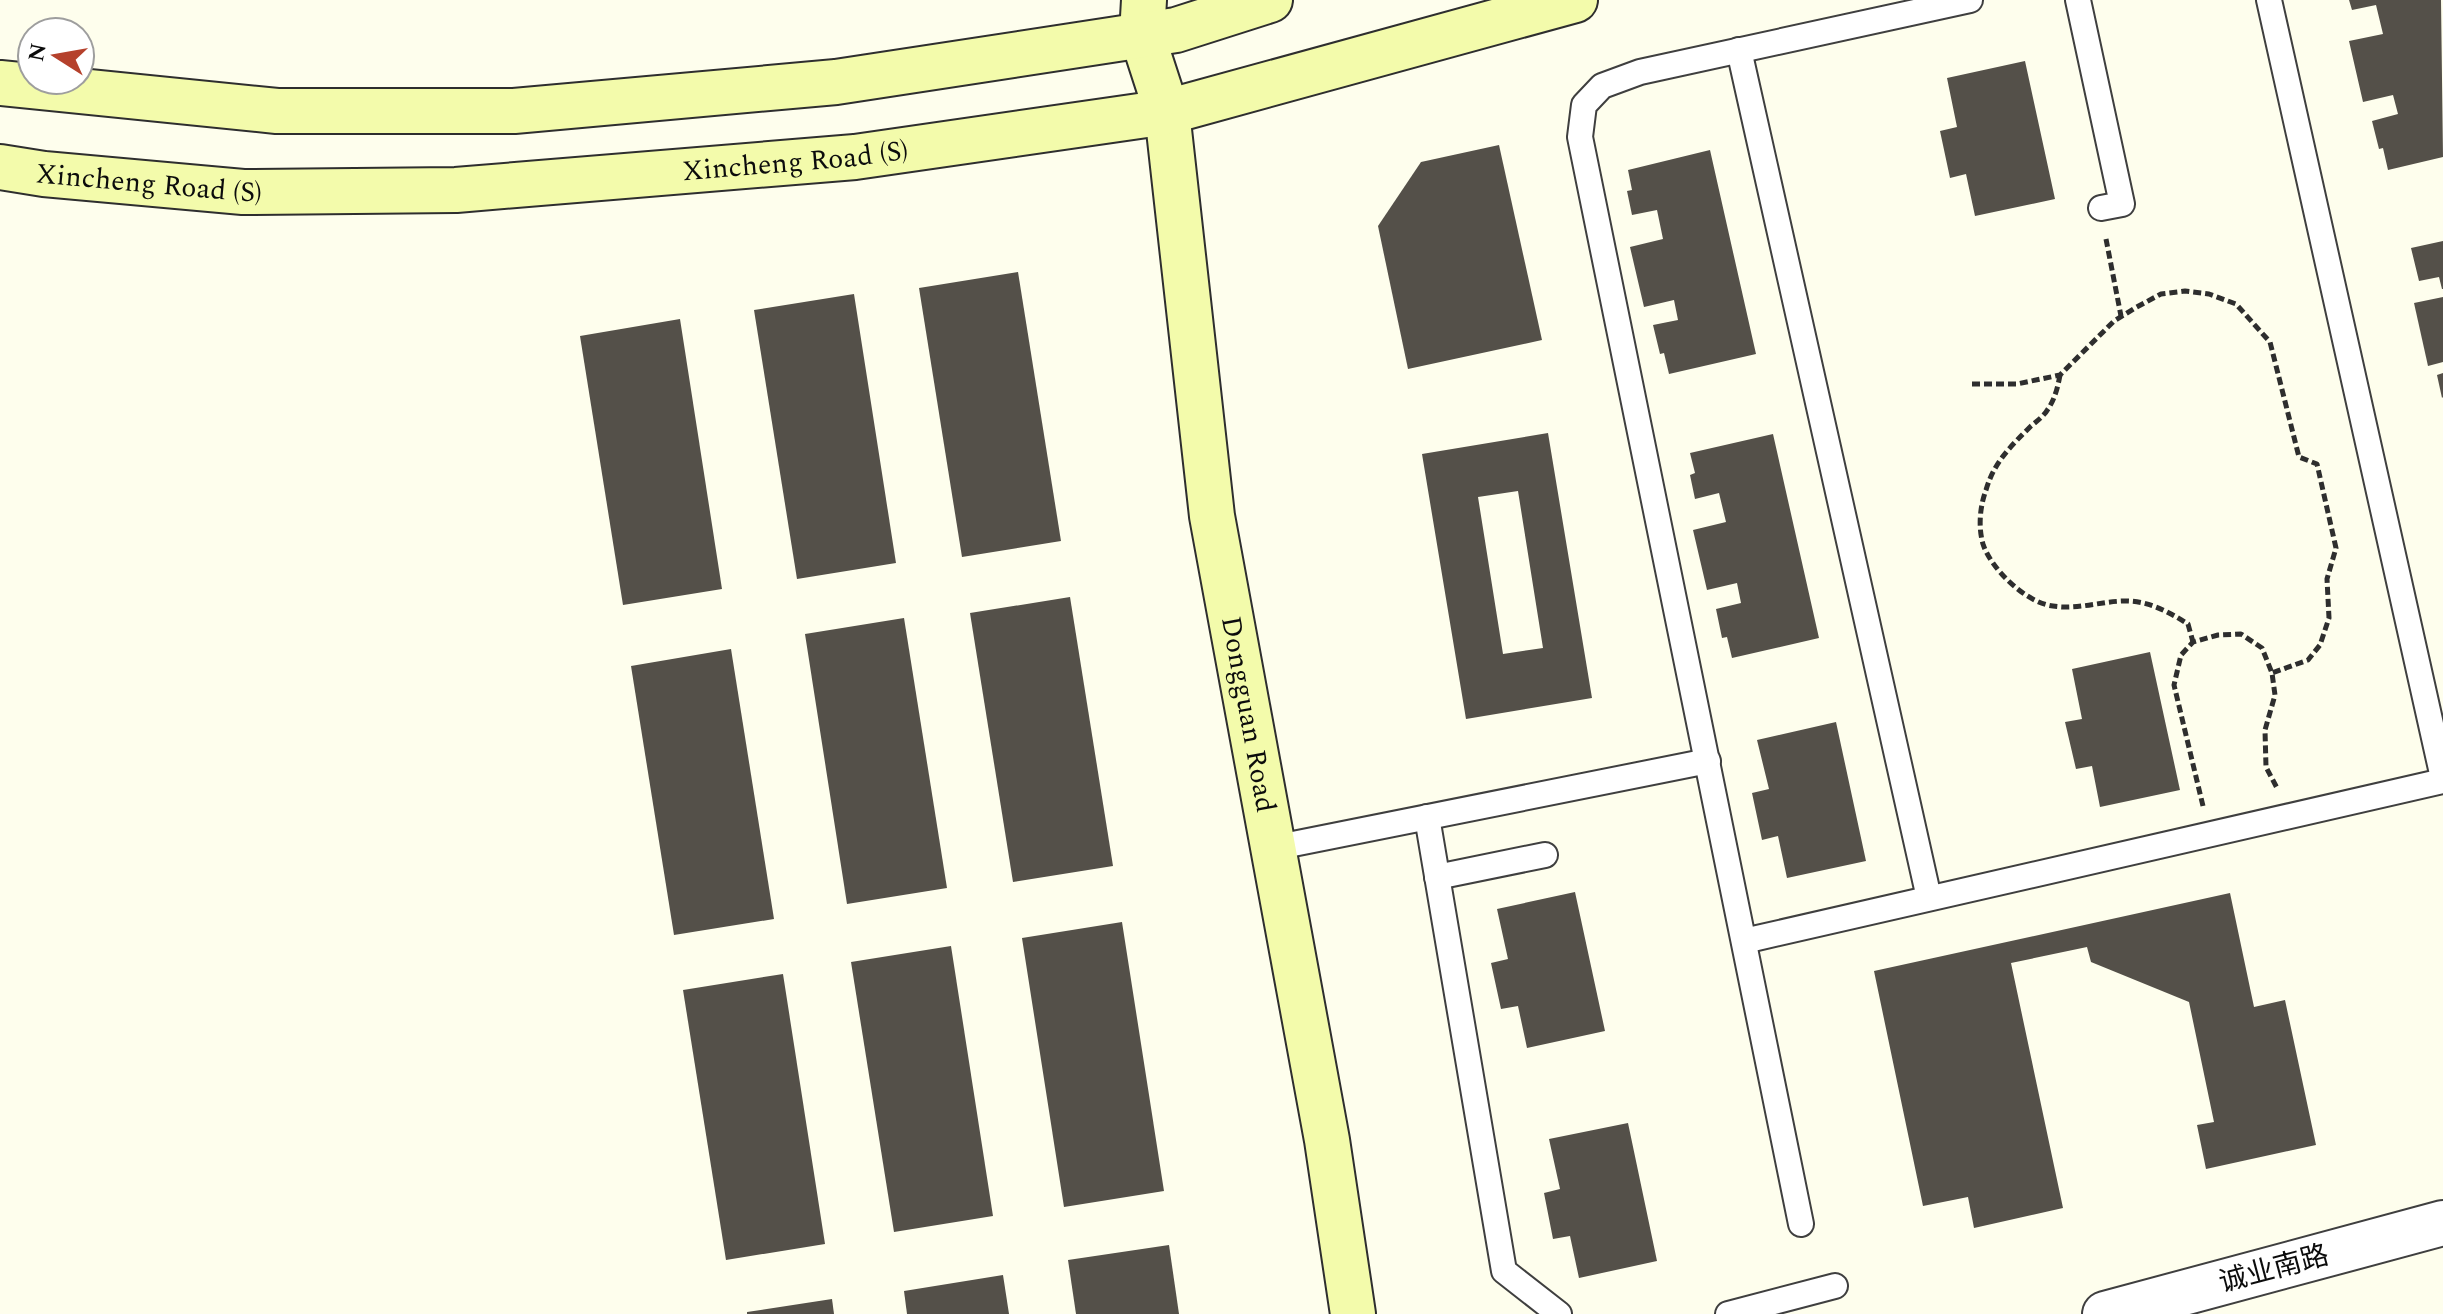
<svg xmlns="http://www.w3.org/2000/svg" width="2443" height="1314" font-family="Spectral,'Noto Sans SC',serif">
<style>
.building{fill:#545049;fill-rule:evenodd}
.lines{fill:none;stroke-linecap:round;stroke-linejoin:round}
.service-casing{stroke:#3f3f3f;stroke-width:28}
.tertiary-casing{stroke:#3f3f3f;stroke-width:48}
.secondary-casing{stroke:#2e2e2e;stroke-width:48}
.path{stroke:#2e2e2e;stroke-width:5;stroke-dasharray:8 4;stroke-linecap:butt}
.service{stroke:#fff;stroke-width:24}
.tertiary{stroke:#fff;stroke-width:44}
.secondary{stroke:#f3fbab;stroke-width:44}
.labels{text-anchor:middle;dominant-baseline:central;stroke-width:8;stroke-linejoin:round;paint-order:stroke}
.street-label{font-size:28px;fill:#0c0c0c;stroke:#fff}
</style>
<rect width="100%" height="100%" fill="#fefeed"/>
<g class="building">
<path d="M2349,0H2441L2443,157L2388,170L2383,148L2379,149L2372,121L2398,114L2393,95L2363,102L2349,41L2383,34L2376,5L2352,10Z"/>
<path d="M2025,61L2055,199L1975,216L1966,174L1950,178L1940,131L1957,127L1947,78Z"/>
<path d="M1499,145L1542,340L1408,369L1378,226L1421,162Z"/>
<path d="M1710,150L1756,354L1669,374L1664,353L1660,354L1653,325L1678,320L1674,300L1644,307L1630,247L1663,239L1657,210L1632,215L1627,191L1632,190L1628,170Z"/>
<path d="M2443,241V289H2442L2439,277L2419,281L2411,248Z"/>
<path d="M1018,272L1061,541L962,557L919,288Z"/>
<path d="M854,294L896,563L797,579L754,310Z"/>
<path d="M2443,297V362L2428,366L2414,303Z"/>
<path d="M680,319L722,589L623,605L580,336Z"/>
<path d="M2443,373V397L2442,398L2437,375Z"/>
<path d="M1548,433L1592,698L1466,719L1422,454ZM1518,491L1543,648L1503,654L1478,497Z"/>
<path d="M1773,434L1819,638L1732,658L1727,637L1722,638L1716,609L1741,603L1737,583L1707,590L1693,530L1726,522L1719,493L1695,499L1690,475L1695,473L1690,453Z"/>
<path d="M1070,597L1113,866L1013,882L970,613Z"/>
<path d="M904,618L947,888L847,904L805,634Z"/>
<path d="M731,649L774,919L674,935L631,666Z"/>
<path d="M2150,652L2180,790L2100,807L2092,766L2076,769L2065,722L2082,719L2072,669Z"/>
<path d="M1836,722L1866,861L1787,878L1778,836L1762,840L1752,793L1769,789L1757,740Z"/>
<path d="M1575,892L1605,1031L1527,1048L1518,1006L1501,1009L1491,963L1508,959L1497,909Z"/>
<path d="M2230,893L2254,1007L2285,1000L2316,1145L2206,1169L2197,1125L2214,1122L2189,1002L2091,962L2087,947L2011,963L2063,1208L1974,1228L1968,1197L1923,1206L1874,971Z"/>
<path d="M1122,922L1164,1191L1064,1207L1022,938Z"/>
<path d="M951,946L993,1216L894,1232L851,962Z"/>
<path d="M783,974L825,1244L726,1260L683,990Z"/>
<path d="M1628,1123L1657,1261L1579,1278L1570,1236L1553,1239L1544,1193L1560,1189L1549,1139Z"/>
<path d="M1169,1245L1179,1314H1076L1068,1260Z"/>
<path d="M1003,1275L1009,1314H907L904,1291Z"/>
<path d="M832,1299L834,1314H747V1312Z"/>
</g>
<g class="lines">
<defs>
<g id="service">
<path d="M2078,0L2122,204L2101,208"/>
<path d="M2269,0L2443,778"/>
<path d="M1739,50L1929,898"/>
<path d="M1427,817L1504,1271L1559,1314"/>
<path d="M1273,848L1708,761"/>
<path d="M1437,877L1545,855"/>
<path d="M1744,941L2443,781"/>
<path d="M1801,1224L1580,137L1584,105L1602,86L1640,72L1970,0"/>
<path d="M1728,1314L1835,1286"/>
</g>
<path id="tertiary" d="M2105,1314L2443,1223"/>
<g id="secondary">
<path id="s1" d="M1144,0L1142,35L1167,112L1212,516L1327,1140L1353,1314"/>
<path d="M0,83L277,111H514L836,82L1176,30L1270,0"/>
<path id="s2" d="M0,167L44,174L243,192L456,190L855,157L1167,112L1575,0"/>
</g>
</defs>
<use href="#service" class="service-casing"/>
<use href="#tertiary" class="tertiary-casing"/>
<use href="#secondary" class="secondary-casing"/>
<g class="path">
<path d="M2106,239L2121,316"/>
<path d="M2060,375C2058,386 2055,399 2048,409C2044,416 2037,421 2031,426C2011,446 1994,462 1986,490C1980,506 1978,527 1983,544C1991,569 2026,603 2053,606C2078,610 2101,601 2126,601C2149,601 2169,612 2188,624L2193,642"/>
<path d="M1972,384H2017L2060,375L2114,321L2135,308L2161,294L2185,291L2209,294L2236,304L2270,342L2299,457L2317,464L2336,548L2327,579L2329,618L2320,645L2308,660L2272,673"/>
<path d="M2203,806L2174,685L2181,655L2193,642L2218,635L2241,634L2262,648L2272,673L2275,695L2265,730L2266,767L2277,788"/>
</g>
<use href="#service" class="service"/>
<use href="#tertiary" class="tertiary"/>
<use href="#secondary" class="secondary"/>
</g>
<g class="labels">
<g class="street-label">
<text stroke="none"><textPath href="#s2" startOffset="798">Xincheng Road (S)</textPath></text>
<text stroke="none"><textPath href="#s2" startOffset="150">Xincheng Road (S)</textPath></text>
<text stroke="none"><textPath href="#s1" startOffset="724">Dongguan Road</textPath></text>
<text transform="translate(2274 1269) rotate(-15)">诚业南路</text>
</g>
</g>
<g transform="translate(56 56) rotate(281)"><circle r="38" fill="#ffffff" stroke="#9e9e9e" stroke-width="2"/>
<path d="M0-6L14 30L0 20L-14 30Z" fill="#b5412c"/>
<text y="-12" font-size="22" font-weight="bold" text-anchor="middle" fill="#0c0c0c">N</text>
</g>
</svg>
